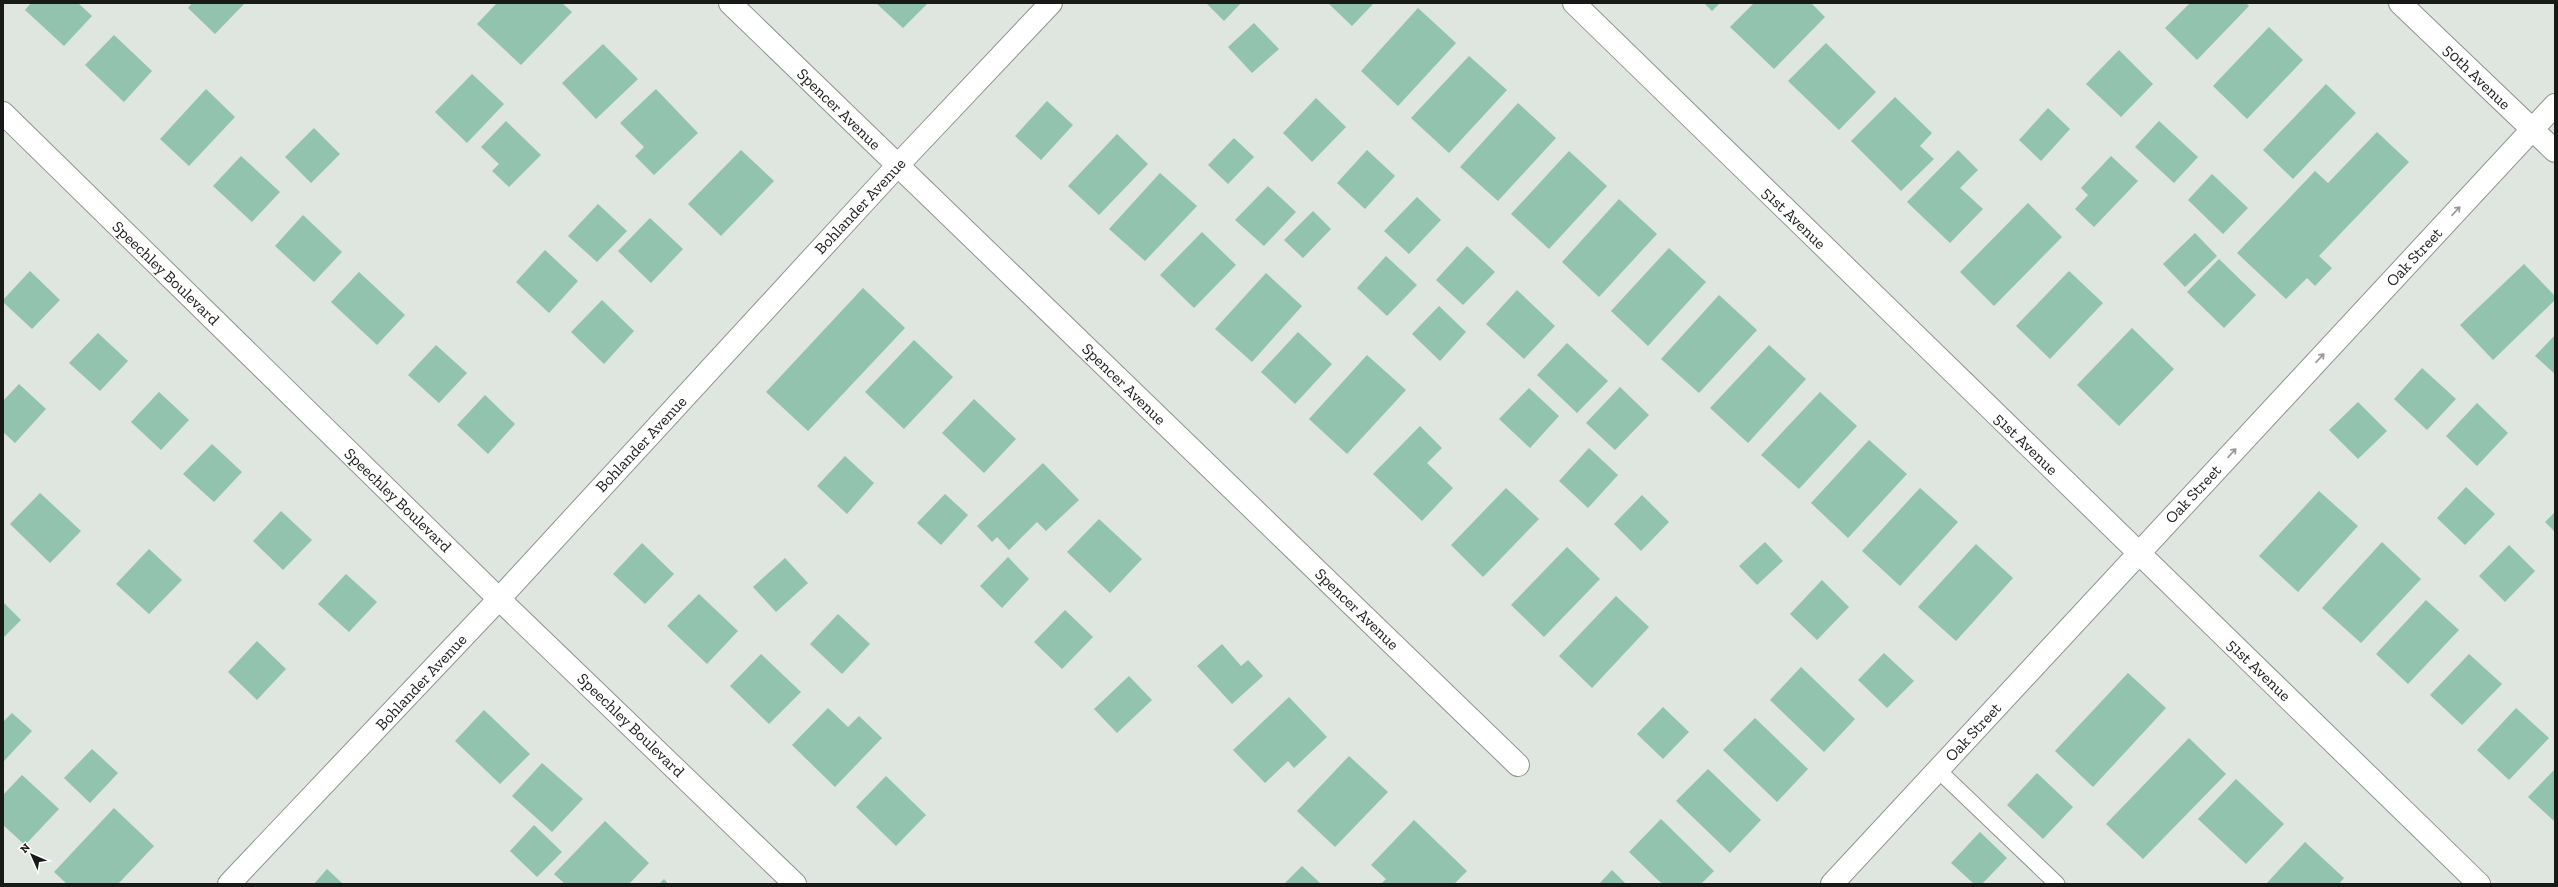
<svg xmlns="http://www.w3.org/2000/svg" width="2558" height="887" font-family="'Zilla Slab',serif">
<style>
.building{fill:#91c3ae}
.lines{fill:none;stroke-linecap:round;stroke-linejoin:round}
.service-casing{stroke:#8f958f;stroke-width:17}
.minor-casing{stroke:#8f958f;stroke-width:24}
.service{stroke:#fff;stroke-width:15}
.minor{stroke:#fff;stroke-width:22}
.oneway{stroke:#979897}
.labels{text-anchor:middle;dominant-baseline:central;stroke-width:3;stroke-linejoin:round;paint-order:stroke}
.street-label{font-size:16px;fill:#181a18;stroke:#fff}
</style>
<rect width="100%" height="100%" fill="#dfe5df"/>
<g class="building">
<path d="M31,3H78L92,16L64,46L25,10Z"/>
<path d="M192,3H245L215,34L188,8Z"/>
<path d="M497,3H562L572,12L521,65L477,24Z"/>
<path d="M876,3H928L903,28Z"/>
<path d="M1206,3H1241L1224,21Z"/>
<path d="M1328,3H1374L1352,26Z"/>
<path d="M1704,3H1720L1712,11Z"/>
<path d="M1754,3H1811L1825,17L1774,69L1730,27Z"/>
<path d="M2190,3H2246L2249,6L2197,60L2165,28Z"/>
<path d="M1418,8L1456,43L1398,106L1361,71Z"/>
<path d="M1254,23L1279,49L1252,73L1228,47Z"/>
<path d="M2269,27L2303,60L2247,119L2213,86Z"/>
<path d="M114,35L152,71L124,102L85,65Z"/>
<path d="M1826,43L1876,92L1839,130L1788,81Z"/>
<path d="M603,44L638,79L596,119L562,83Z"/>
<path d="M2119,50L2153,84L2121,117L2086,84Z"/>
<path d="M1469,56L1507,90L1449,153L1411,118Z"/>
<path d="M472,74L504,104L467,143L435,112Z"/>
<path d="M2326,84L2356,113L2293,179L2263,150Z"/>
<path d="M206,89L235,117L189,166L160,139Z"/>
<path d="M656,89L698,133L654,175L635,156L644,147L620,123Z"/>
<path d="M1895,97L1932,133L1920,146L1934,159L1901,191L1851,141Z"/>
<path d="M1316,98L1346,127L1312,162L1283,133Z"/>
<path d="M1047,101L1073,125L1041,160L1015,136Z"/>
<path d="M1518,103L1556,138L1498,201L1460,167Z"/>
<path d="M2048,108L2070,129L2041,161L2019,140Z"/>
<path d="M506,121L541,155L509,187L492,171L499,164L481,147Z"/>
<path d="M2159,121L2198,157L2174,183L2135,147Z"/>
<path d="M314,128L340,154L311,183L285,157Z"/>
<path d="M2377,132L2409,162L2319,256L2332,268L2315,286L2307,278L2286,299L2237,253L2315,171L2328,183Z"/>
<path d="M1117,134L1148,164L1099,215L1068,186Z"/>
<path d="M1234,138L1254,157L1228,184L1208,165Z"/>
<path d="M741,150L774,181L721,236L688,204Z"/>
<path d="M1367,150L1395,176L1365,209L1337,183Z"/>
<path d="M1958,150L1978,170L1960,188L1983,209L1950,243L1907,202Z"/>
<path d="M1569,151L1607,186L1549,249L1511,214Z"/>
<path d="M241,156L280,192L252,222L213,186Z"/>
<path d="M2111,156L2138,181L2094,227L2075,209L2088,195L2081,188Z"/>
<path d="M1160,173L1197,206L1145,261L1109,229Z"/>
<path d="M2212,174L2248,208L2223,234L2188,200Z"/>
<path d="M1268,186L1296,212L1264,246L1235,220Z"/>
<path d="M1417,197L1441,220L1409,254L1384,231Z"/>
<path d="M1619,199L1657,234L1599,297L1562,262Z"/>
<path d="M2028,203L2062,237L1994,306L1960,272Z"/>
<path d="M598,204L627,231L597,262L568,236Z"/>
<path d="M1313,211L1331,229L1303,258L1284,240Z"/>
<path d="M303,215L342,252L314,282L275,246Z"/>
<path d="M650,218L683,249L651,283L618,251Z"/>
<path d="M1202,232L1236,265L1194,308L1160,275Z"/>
<path d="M2195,233L2217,256L2185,287L2163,264Z"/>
<path d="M1467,246L1495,272L1463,305L1436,280Z"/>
<path d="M1669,248L1706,282L1648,346L1611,311Z"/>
<path d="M545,250L578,281L549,313L516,282Z"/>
<path d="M1386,256L1417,285L1387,316L1357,288Z"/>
<path d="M2219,259L2256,295L2224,328L2187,292Z"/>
<path d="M2524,264L2555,296V300L2493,360L2460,325Z"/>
<path d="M30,271L60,300L32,329L3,302V300Z"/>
<path d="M2069,271L2103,303L2050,359L2016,326Z"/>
<path d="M359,272L405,315L377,345L331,302Z"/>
<path d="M1266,273L1302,306L1252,362L1215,329Z"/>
<path d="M863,288L905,328L808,431L766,392Z"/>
<path d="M1517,290L1555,326L1524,359L1486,324Z"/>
<path d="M1719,295L1757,330L1699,393L1661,359Z"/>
<path d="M602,300L634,331L604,364L571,332Z"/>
<path d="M1439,306L1466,332L1440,361L1412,334Z"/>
<path d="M2132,328L2174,369L2119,426L2077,385Z"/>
<path d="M1298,332L1332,364L1295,404L1261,372Z"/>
<path d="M98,333L128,361L100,391L69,363Z"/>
<path d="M2555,335V374L2535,356Z"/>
<path d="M914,340L953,377L904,429L865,392Z"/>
<path d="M1567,343L1608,381L1577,413L1537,375Z"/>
<path d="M436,345L467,373L439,403L408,375Z"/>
<path d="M1769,345L1806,379L1748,443L1710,408Z"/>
<path d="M1367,355L1406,390L1347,454L1309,419Z"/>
<path d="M2422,368L2456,399L2427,430L2394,399Z"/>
<path d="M19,384L46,409L15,443L3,432V401Z"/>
<path d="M1620,387L1649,415L1615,450L1586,423Z"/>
<path d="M1529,388L1559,416L1530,448L1499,419Z"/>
<path d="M159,392L189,420L161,450L131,422Z"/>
<path d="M1820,392L1857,426L1799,489L1761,455Z"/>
<path d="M485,395L515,424L488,454L457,425Z"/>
<path d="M974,399L1016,439L984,473L942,433Z"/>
<path d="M2358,402L2387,431L2358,459L2329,430Z"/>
<path d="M2477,403L2508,433L2477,466L2446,436Z"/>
<path d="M1420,426L1442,448L1427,463L1453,488L1422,521L1373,474Z"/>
<path d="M1869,440L1907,474L1848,538L1811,503Z"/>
<path d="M212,444L242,472L214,502L183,474Z"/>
<path d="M1589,448L1618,475L1588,508L1559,481Z"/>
<path d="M845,456L874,483L847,514L817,486Z"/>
<path d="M1043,463L1079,500L1046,531L1037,522L1009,550L997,537L992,542L977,526Z"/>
<path d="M2466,487L2495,514L2465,545L2437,518Z"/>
<path d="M1506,488L1539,519L1483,577L1451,545Z"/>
<path d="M1920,488L1958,522L1900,586L1862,551Z"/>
<path d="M2319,491L2358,526L2298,592L2259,556Z"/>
<path d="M40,493L81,531L50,563L10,524Z"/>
<path d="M945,494L968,515L941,545L917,523Z"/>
<path d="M1642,495L1669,522L1641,551L1614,524Z"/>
<path d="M281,511L312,540L283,570L253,541Z"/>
<path d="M2555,512V532L2545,522Z"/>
<path d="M1099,519L1142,559L1110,593L1067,552Z"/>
<path d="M1765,542L1783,561L1757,585L1739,566Z"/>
<path d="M2382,542L2421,579L2361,643L2322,608Z"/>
<path d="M642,543L674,574L645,604L613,574Z"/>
<path d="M1976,544L2013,578L1956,641L1918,607Z"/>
<path d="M2509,545L2535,571L2505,602L2479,576Z"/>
<path d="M1567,547L1600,579L1544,637L1511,605Z"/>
<path d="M149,549L182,580L149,614L116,584Z"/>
<path d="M1008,557L1029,579L1002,608L980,586Z"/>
<path d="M785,558L808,583L776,612L753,587Z"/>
<path d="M346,574L377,602L349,632L318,604Z"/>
<path d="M1822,580L1849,607L1817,640L1790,614Z"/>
<path d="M699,594L738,631L707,664L667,626Z"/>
<path d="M1616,596L1649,627L1592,688L1559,656Z"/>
<path d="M2426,600L2459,630L2408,684L2376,654Z"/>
<path d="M3,602L21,620L3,638Z"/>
<path d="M1065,610L1093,637L1062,669L1034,642Z"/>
<path d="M838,614L870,644L842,674L810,644Z"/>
<path d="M257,641L286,669L257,700L228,672Z"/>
<path d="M1222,644L1241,666L1248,660L1263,676L1232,704L1197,666Z"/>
<path d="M1884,653L1914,681L1887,708L1858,680Z"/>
<path d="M761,654L801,692L769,724L730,686Z"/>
<path d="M2469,654L2502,684L2462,725L2430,695Z"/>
<path d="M1801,667L1855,719L1824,752L1770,700Z"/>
<path d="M2128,673L2166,708L2093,787L2055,751Z"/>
<path d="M1129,676L1152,700L1117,733L1094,709Z"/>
<path d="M1289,697L1327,737L1294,768L1288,761L1265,783L1233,750Z"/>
<path d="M1663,707L1689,732L1663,759L1637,734Z"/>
<path d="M828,708L848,727L859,716L882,738L835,787L792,745Z"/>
<path d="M2516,708L2549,738L2509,780L2477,750Z"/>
<path d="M484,710L530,754L500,784L455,741Z"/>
<path d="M12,713L32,731L4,761L3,722Z"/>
<path d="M1755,718L1808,769L1777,802L1723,750Z"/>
<path d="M2189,738L2226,774L2143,859L2106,824Z"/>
<path d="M92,749L118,773L90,803L64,778Z"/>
<path d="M1349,756L1388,792L1335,847L1297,811Z"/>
<path d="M542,763L583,799L552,832L512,796Z"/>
<path d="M1708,769L1761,820L1730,853L1676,801Z"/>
<path d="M2555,769V822L2528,797Z"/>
<path d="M2037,773L2073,807L2043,839L2007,805Z"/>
<path d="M22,775L59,809L25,845L3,825V795Z"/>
<path d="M886,776L926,815L896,846L856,807Z"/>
<path d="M2236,779L2284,824L2246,864L2198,819Z"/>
<path d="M114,808L154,846L118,884H67L54,872Z"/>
<path d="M1661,819L1714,871L1701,884H1662L1629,852Z"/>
<path d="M1414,820L1467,871L1454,884H1381L1386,879L1371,865Z"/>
<path d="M605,821L649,863L629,884H565L554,874Z"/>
<path d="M534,825L562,852L537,877L510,851Z"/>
<path d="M1980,832L2007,858L1982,884H1974L1951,863Z"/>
<path d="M2305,842L2344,878L2339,884H2266Z"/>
<path d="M1302,866L1321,884H1284Z"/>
<path d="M327,869L343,884H314Z"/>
<path d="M1612,870L1626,884H1599Z"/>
<path d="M664,879L668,884H659Z"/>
</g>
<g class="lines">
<defs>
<path id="service" d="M1938,770L2057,884"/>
<g id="minor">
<path d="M730,3L1518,765"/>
<path d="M1574,3L2479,884"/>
<path d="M2400,3L2555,151"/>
<path d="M3,113L499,599L795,884"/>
<path d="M229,884L499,599L898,165L1051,3"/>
<path d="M1832,884L2555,105"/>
</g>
</defs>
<use href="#service" class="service-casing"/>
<use href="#minor" class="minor-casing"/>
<use href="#service" class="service"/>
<use href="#minor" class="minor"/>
</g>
<defs><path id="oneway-shaft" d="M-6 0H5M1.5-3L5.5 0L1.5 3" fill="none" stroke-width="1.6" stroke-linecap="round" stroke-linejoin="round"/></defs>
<g class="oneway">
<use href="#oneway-shaft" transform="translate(2456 211) rotate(-47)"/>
<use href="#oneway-shaft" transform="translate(2320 358) rotate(-47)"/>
<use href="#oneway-shaft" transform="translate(2232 453) rotate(-47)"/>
</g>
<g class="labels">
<g class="street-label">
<text transform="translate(2477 77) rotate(44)">50th Avenue</text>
<text transform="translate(839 109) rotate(44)">Spencer Avenue</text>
<text transform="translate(860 206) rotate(-47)">Bohlander Avenue</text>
<text transform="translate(1794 218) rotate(44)">51st Avenue</text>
<text transform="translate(2414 257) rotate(-47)">Oak Street</text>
<text transform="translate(166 273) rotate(44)">Speechley Boulevard</text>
<text transform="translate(1124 384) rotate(44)">Spencer Avenue</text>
<text transform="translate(641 444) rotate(-47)">Bohlander Avenue</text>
<text transform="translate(2026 444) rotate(44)">51st Avenue</text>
<text transform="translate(2193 494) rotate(-47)">Oak Street</text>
<text transform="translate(398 500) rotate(44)">Speechley Boulevard</text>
<text transform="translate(1357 609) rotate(44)">Spencer Avenue</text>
<text transform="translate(2259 670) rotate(44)">51st Avenue</text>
<text transform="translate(421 682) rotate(-47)">Bohlander Avenue</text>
<text transform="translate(631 725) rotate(44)">Speechley Boulevard</text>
<text transform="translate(1973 732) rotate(-47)">Oak Street</text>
</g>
</g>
<rect width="2558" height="887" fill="none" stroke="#181a18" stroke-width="8"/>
<g transform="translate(32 855) rotate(315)" stroke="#ffffff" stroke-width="3" paint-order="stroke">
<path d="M0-3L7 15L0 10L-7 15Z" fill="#181a18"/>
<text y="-6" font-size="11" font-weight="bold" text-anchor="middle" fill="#181a18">N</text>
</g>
</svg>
